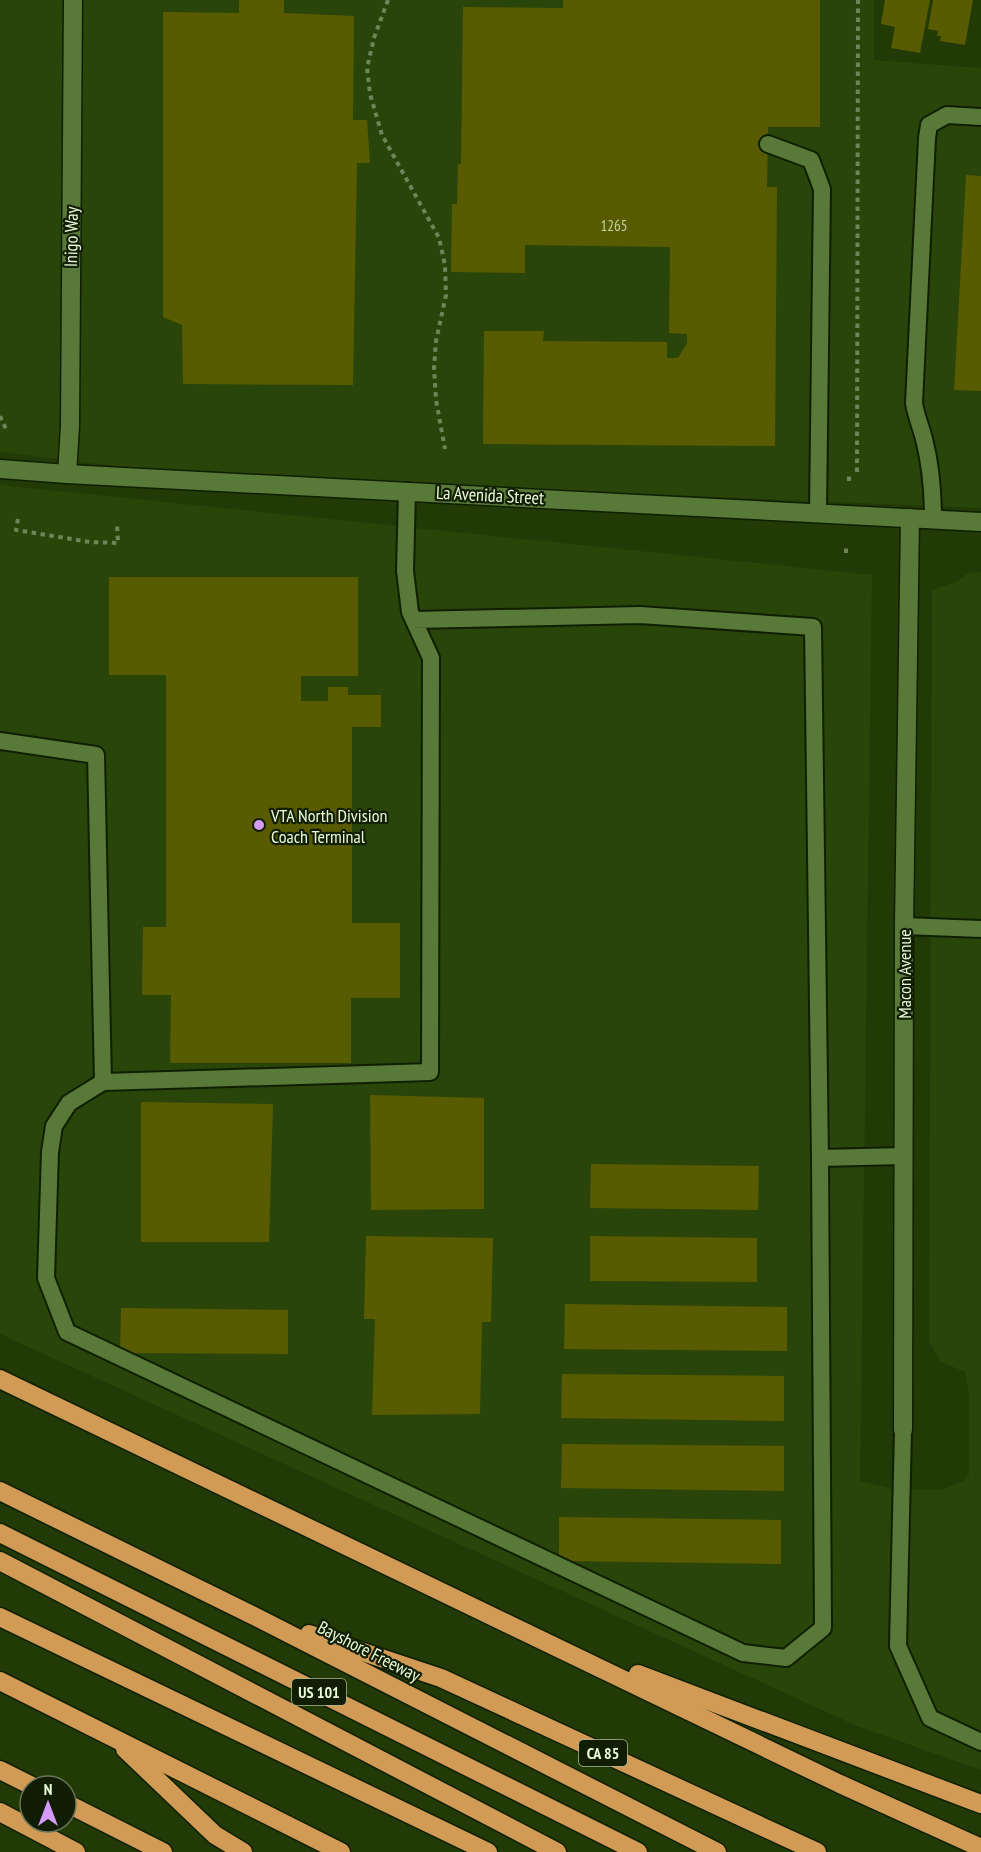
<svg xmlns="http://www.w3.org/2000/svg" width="981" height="1852" font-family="'PT Sans Narrow',sans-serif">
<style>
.built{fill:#2a450a}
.building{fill:#595b00}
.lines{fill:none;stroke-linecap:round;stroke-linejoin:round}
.lane-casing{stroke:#0f1f00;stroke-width:20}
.street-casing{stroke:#0f1f00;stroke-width:21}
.highway-casing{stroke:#0f1f00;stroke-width:21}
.path{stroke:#6f8557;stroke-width:4;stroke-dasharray:4.5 4.5;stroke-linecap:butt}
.lane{stroke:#587937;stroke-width:16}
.street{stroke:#587937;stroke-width:18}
.highway{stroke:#d19b56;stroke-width:18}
.poi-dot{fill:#d59bfa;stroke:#111e04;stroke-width:2}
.labels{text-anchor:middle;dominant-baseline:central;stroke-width:4.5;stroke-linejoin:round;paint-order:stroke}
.number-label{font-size:15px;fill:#c4d4a2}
.shield{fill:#111e04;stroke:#a8b998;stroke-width:1.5}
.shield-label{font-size:16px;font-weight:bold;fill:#e8fcd8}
.street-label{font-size:18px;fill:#e8fcd8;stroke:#111e04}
.poi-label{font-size:18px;fill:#e8fcd8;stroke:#111e04;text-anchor:start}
</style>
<rect width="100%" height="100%" fill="#223a05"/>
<g class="built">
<path d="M0,0H874V60L981,68V508L201,476L0,452Z"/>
<path d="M0,485L872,575L860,1481L892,1489L942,1490L963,1481L969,1474V1394L965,1372L941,1362L929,1342L932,590L958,581L967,574L981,572V1770L857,1726L0,1334Z"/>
</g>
<g class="building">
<path d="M239,0H284V13L354,16L353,120H367L370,163H357L353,385L183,384L182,325L163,317V12L239,13Z"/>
<path d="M563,0H820V127H768L767,187H777L775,446L483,444L484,331H544L543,341L667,342V358H678L687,343V334L669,333L670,247L525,245V273L451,272L452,204H457L458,164H461L463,7L563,8Z"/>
<path d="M885,0H930L920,53L891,48L895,27L881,24Z"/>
<path d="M933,0H973L965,45L940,41L941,36H937L938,31L928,29Z"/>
<path d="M966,175L981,176V391L954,390Z"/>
<path d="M109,577H358V676H301V701H328V687H348V695H381V727H352V923H400V998H351V1063H170L171,995H142L143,927H166V675H109Z"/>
<path d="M370,1095L484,1098V1209L371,1210Z"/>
<path d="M141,1102L273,1104L269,1242H141Z"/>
<path d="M591,1164L759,1166L758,1210L590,1208Z"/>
<path d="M366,1236L493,1238L491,1322H482L480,1414L372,1415L375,1319H364Z"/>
<path d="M590,1236L757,1238V1282L590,1281Z"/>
<path d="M565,1304L787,1307V1351L564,1349Z"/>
<path d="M121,1308L288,1310V1354L120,1353Z"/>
<path d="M562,1374L784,1376V1421L561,1418Z"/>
<path d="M562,1444L784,1446V1491L561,1488Z"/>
<path d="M559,1517L781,1520V1564L559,1561Z"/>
</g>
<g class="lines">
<defs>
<g id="lane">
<path d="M768,144L811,160L822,189L818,512"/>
<path d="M407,491L405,571L410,612L431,658L430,1072L103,1082L69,1103L54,1126L50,1152L46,1278L67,1332L743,1653L786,1658L823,1628L820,1158L813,627L640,615L414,620"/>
<path d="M933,519C933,492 931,466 924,439C921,427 916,416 914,403L927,138L929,125L947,115L981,117"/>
<path d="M0,741L96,755L103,1082"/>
<path d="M904,926L981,929"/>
<path d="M820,1158L904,1156"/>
<path d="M903,1430L898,1646L930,1718L981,1742"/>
</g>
<g id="street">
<path d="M0,469L67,474L981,522"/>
<path d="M67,474L70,426L73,0"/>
<path d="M903,1430L904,926L910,518"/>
</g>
<g id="highway">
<path d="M0,1379L840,1784L981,1848"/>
<path d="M0,1491L256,1617L717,1852"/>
<path d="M0,1533L638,1852"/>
<path d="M0,1561L557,1852"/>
<path d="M0,1617L488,1852"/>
<path d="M309,1634L441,1678L817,1852"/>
<path d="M638,1674L981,1804"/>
<path d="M0,1681L341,1852"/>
<path d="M125,1749L215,1835L243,1852"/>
<path d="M0,1770L32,1786"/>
<path d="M66,1803L163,1852"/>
<path d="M0,1812L76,1852"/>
</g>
</defs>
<use href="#lane" class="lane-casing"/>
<use href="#street" class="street-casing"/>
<use href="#highway" class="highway-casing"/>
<g class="path">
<path d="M388,0L374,38L367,68L370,94L382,135L439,238L445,265L446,295L436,341L434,368L436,400L445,449"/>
<path d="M0,416L6,429"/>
<path d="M857,472L858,0"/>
<path d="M849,481V472"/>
<path d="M18,519L16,530L90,542L118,543L117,524"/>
<path d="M846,553V548"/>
</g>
<use href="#lane" class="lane"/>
<use href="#street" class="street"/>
<use href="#highway" class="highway"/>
</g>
<circle class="poi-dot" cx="259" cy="825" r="6"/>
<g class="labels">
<g class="number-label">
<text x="614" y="225">1265</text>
</g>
<g class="shield">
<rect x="292" y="1679" width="54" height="26" rx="4.5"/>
<rect x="579" y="1740" width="48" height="26" rx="4.5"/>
</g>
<g class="shield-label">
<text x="319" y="1692">US 101</text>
<text x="603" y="1753">CA 85</text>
</g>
<g class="street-label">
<text transform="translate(71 237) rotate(-89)">Inigo Way</text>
<text transform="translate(490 495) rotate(3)">La Avenida Street</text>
<text transform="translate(904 974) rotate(-90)">Macon Avenue</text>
<text transform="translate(369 1651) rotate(27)">Bayshore Freeway</text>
</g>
<g class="poi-label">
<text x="271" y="815">VTA North Division<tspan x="271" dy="21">Coach Terminal</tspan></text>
</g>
</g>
<g transform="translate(48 1804)"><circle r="28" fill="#111e04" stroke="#677759" stroke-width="1.5"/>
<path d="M0-4.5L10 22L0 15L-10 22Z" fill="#d59bfa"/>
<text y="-9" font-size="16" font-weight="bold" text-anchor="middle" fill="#e8fcd8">N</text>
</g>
</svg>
